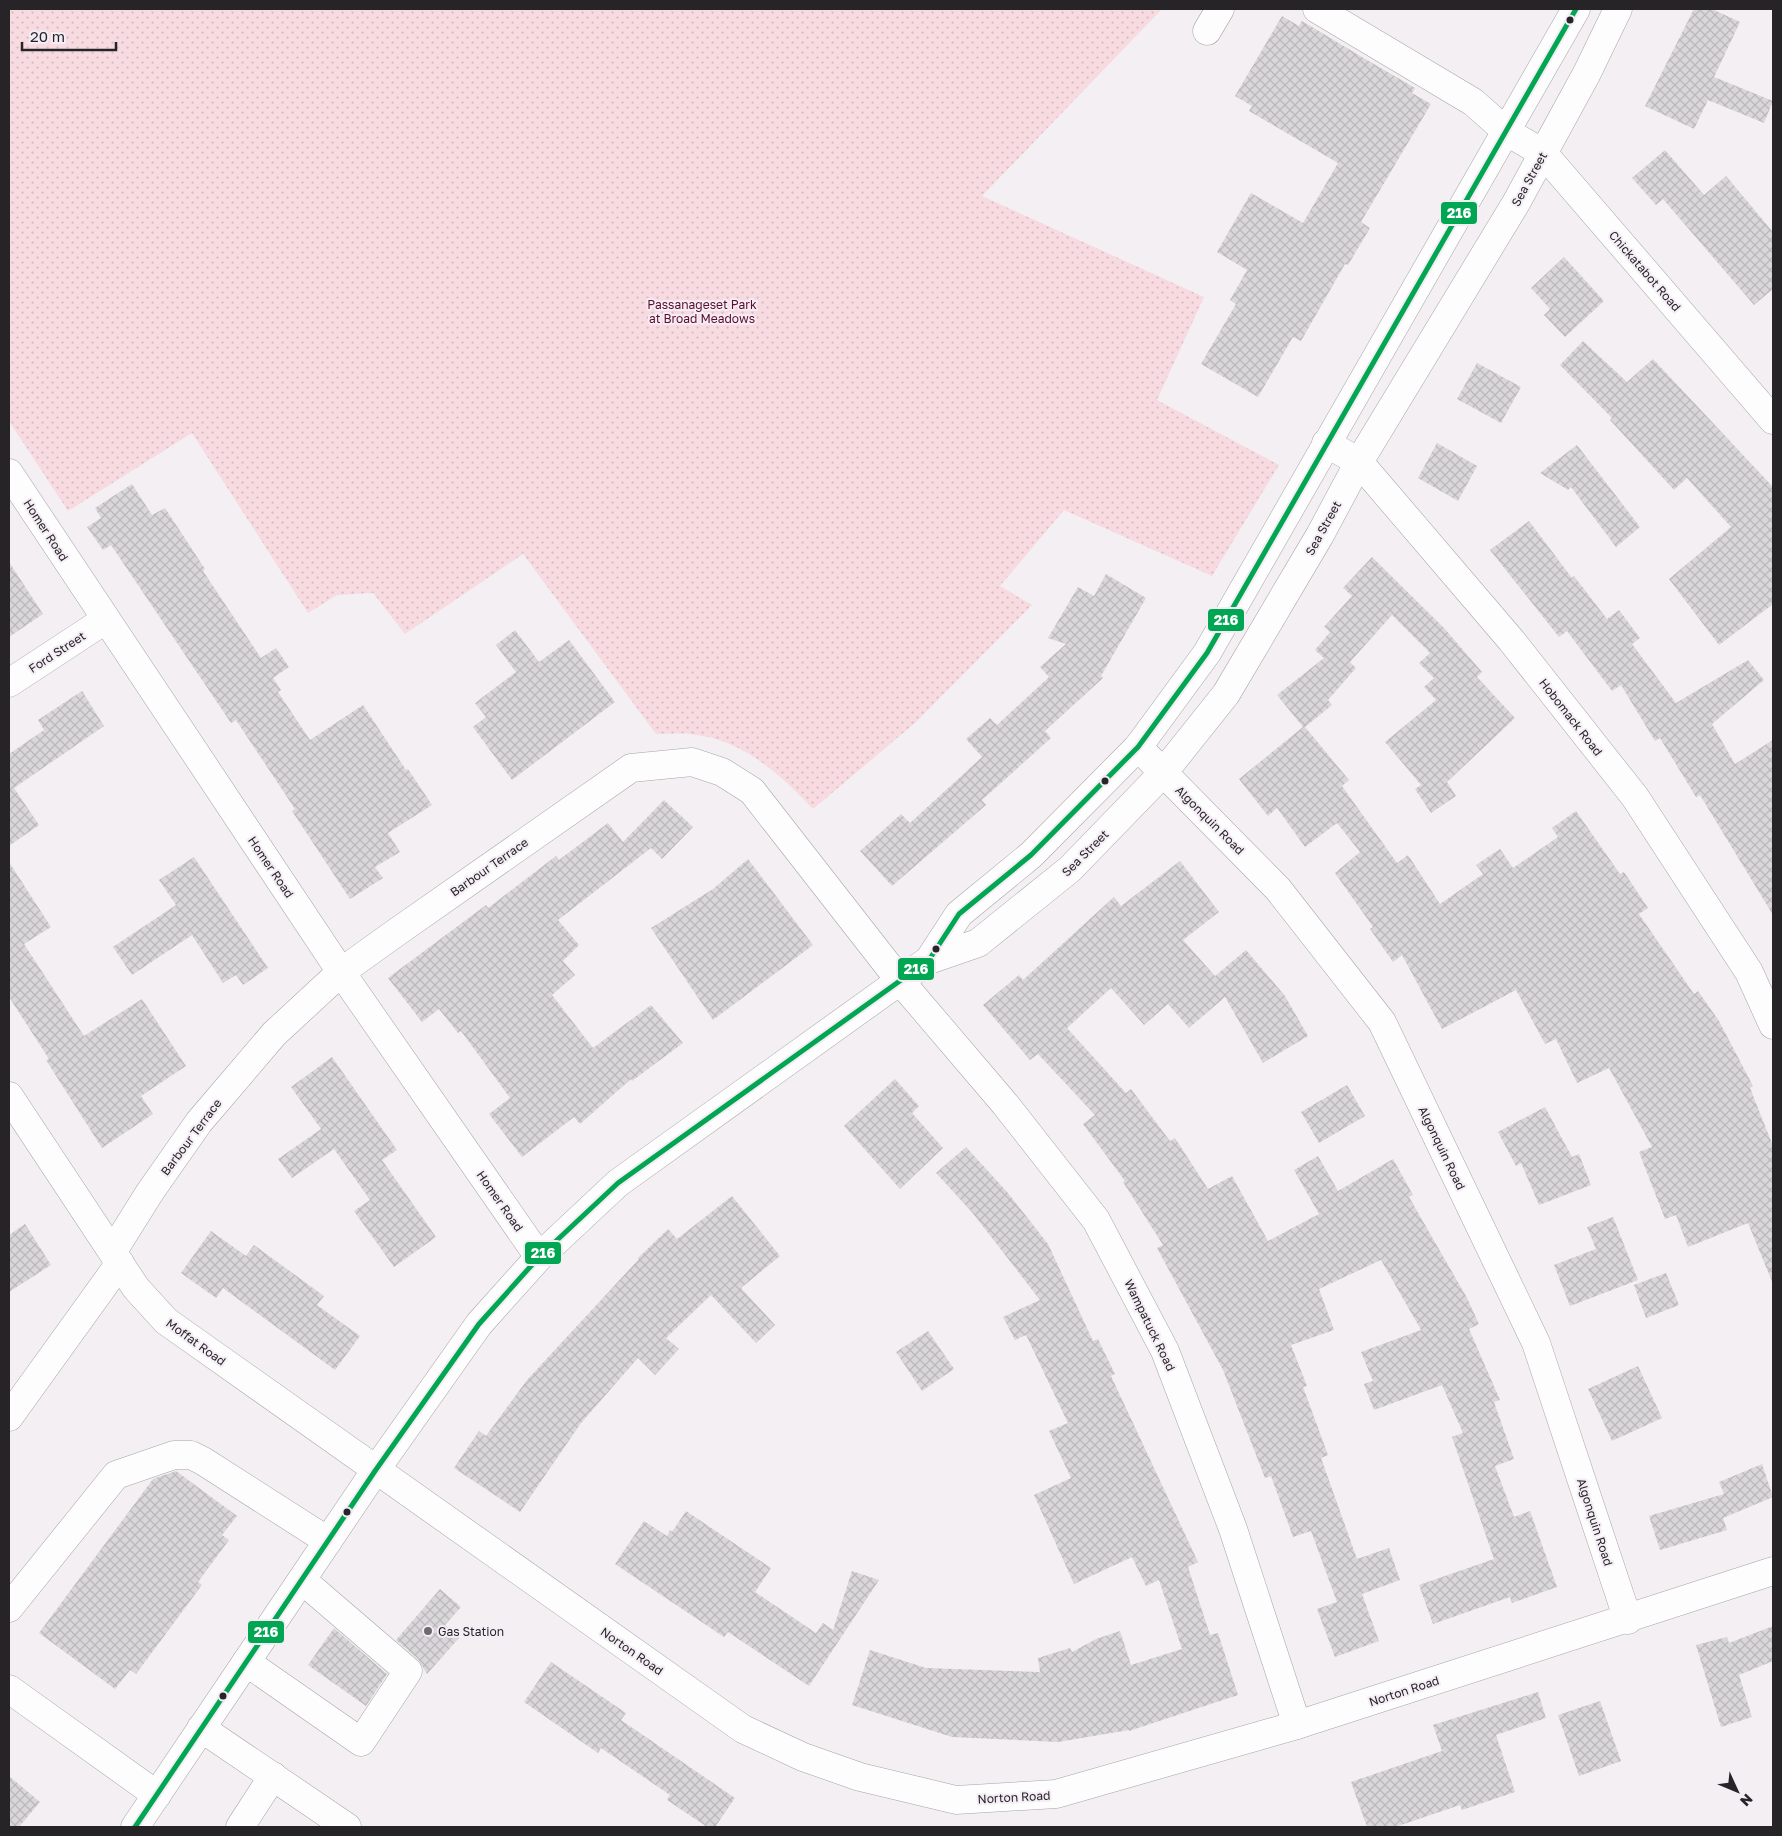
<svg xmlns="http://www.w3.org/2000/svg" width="1782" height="1836" font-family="'Golos Text',sans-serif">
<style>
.park{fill:url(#park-dots)}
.building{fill:url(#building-cross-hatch)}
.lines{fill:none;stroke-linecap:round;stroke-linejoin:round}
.minor-casing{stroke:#a7a4a8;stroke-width:29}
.major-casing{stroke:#a7a4a8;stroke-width:29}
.minor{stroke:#fdfdfd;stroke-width:28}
.major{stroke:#fdfdfd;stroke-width:28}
.bus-1-casing{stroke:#f4edf5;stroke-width:9}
.bus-1{stroke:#00a651;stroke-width:5}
.bus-dot{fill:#272427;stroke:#f4edf5;stroke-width:2}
.poi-dot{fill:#6e6b6e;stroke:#f4edf5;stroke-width:2}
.labels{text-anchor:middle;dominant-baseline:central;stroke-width:4;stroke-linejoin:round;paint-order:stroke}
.street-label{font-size:12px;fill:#272427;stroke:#f4edf5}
.park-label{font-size:12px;fill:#5e0c27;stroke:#f4edf5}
.poi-label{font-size:12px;fill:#272427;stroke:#f4edf5;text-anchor:start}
.line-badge{stroke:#f4edf5;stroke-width:2}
.badge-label{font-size:14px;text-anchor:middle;font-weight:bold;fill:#fff}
</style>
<defs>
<pattern id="park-dots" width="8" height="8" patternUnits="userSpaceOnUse" patternTransform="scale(1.25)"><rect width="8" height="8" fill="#f7dbe1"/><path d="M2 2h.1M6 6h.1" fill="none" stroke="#d4bcc1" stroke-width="1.8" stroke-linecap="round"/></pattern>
<pattern id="building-cross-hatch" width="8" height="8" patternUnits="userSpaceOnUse" patternTransform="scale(1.25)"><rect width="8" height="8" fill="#dad7db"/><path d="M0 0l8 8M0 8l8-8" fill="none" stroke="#bbb8bc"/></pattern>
</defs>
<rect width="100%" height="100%" fill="#f3eff3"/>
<path class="park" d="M9,9H1162L982,196L1204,297L1157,400L1279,465L1212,576L1064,510L1000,586L1032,605L915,723L813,809C779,773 742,739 690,734C679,733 667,734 656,734L523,554L405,634L373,593L337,595L308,613L192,433L68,511L9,421Z"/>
<g class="building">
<path d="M1694,9H1712L1740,22L1714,77L1773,101L1764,123L1708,100L1694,129L1645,106Z"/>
<path d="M1282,16L1299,26L1302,21L1367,60L1415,88L1412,93L1431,104L1361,222L1370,228L1348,265L1345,264L1301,341L1293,337L1258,397L1201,364L1236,304L1230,300L1247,270L1217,252L1251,193L1303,223L1338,163L1249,111L1252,106L1235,96Z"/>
<path d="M1665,150L1704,195L1726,176L1773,232V289L1754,305L1663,199L1656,205L1632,178Z"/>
<path d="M1564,257L1604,301L1565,337L1544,315L1550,309L1531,288Z"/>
<path d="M1583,341L1627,382L1653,359L1773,487V604L1719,645L1669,579L1731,527L1687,478L1674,490L1610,420L1612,418L1560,365Z"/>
<path d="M1477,363L1521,387L1501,423L1457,399Z"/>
<path d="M1437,443L1477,466L1458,501L1418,478Z"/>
<path d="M1577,445L1640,527L1616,547L1571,487L1568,490L1540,473Z"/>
<path d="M132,484L152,515L165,508L205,569L203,571L261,658L276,648L289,667L273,678L281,690L278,692L310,740L363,705L406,770L408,769L432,805L388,833L400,852L375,867L383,878L350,899L292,811L295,809L236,720L231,723L111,545L103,550L87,527L101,518L95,508Z"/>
<path d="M1529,521L1572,578L1574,576L1607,619L1619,610L1640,638L1632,644L1676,703L1748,660L1764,680L1712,724L1735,764L1773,740V915L1700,795L1696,797L1660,738L1655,741L1621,685L1612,691L1567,631L1559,637L1490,550Z"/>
<path d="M1372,557L1444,628L1482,672L1477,677L1515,718L1447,782L1456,796L1431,813L1415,789L1421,785L1385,742L1436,700L1424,687L1434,678L1419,663L1430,653L1392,615L1350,662L1356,668L1328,700L1332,705L1305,727L1349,780L1342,786L1397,863L1408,855L1440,904L1483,874L1476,865L1500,849L1513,868L1558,837L1552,828L1576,811L1620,874L1624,872L1648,908L1639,914L1694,994L1698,991L1719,1021L1753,1086L1750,1088L1773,1146V1284L1748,1223L1688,1247L1676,1215L1665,1219L1639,1152L1652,1147L1609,1068L1577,1083L1556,1039L1545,1044L1516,990L1442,1029L1402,955L1393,962L1370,929L1373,927L1335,873L1360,852L1337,823L1305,847L1277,808L1268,816L1239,779L1303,727L1277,695L1324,658L1315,650L1330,632L1324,627L1352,596L1343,588Z"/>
<path d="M9,562L43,614L9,637Z"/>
<path d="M1106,574L1146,598L1101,676L1103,678L1045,731L1051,738L982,800L986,805L892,886L860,851L901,814L910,823L982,757L966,739L990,718L997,725L1049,677L1040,667L1066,644L1048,638L1078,587L1094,596Z"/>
<path d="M515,630L539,662L569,640L615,702L512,780L473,727L486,717L475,703L516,672L496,645Z"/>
<path d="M82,691L104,726L14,788L39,825L9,846V754L44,730L38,720Z"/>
<path d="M664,800L693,827L662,859L651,848L558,920L579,945L563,961L575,975L552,995L593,1048L651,1005L683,1043L632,1081L631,1079L580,1124L574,1117L522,1157L489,1114L510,1098L461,1031L458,1033L439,1009L422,1022L388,978L486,905L488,908L556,856L559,860L608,823L623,842Z"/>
<path d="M194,857L268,968L243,985L236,975L223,983L192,935L132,975L113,947L176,905L159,880Z"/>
<path d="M748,859L813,945L713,1020L651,928L713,889Z"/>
<path d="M1180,861L1219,912L1183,940L1215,976L1246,950L1285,996L1308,1036L1263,1063L1225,997L1189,1028L1168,1004L1144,1025L1111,988L1067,1028L1126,1093L1131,1089L1170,1141L1175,1138L1208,1189L1232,1176L1268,1241L1319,1214L1294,1170L1318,1156L1338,1191L1393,1159L1413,1195L1409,1197L1467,1298L1479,1324L1469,1329L1500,1400L1494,1402L1514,1459L1495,1466L1514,1517L1530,1511L1557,1587L1512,1603L1510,1597L1433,1624L1419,1585L1494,1559L1452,1437L1463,1433L1442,1385L1374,1410L1364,1384L1373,1381L1361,1352L1421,1330L1381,1260L1319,1289L1334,1330L1291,1345L1307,1386L1303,1387L1328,1455L1321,1458L1357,1559L1389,1548L1400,1580L1362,1594L1379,1641L1335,1657L1317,1609L1337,1602L1311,1531L1293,1537L1271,1476L1265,1478L1223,1370L1157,1248L1163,1245L1123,1182L1125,1181L1083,1124L1095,1115L1038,1054L1030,1060L983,1005L1019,975L1023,980L1114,897L1121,906Z"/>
<path d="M9,862L51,927L24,944L84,1036L142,999L186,1066L141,1096L153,1114L102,1148L46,1060L49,1059L9,997Z"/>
<path d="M332,1057L397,1150L382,1160L436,1237L394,1267L354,1211L370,1200L334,1149L292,1178L278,1159L321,1129L291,1087Z"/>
<path d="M895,1079L919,1106L912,1113L943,1148L900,1189L844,1126Z"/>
<path d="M1347,1085L1365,1116L1319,1143L1301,1112Z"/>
<path d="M1545,1107L1572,1157L1579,1154L1591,1185L1539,1205L1521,1163L1516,1166L1498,1132Z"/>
<path d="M966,1147L1008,1193L1048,1244L1093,1341L1098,1339L1115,1374L1111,1376L1198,1562L1188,1567L1210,1635L1218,1633L1238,1695L1129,1731V1730L1058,1742L952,1737L852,1705L870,1650L926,1668L1040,1672L1038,1658L1070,1648L1072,1652L1096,1639L1120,1631L1131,1665L1182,1649L1159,1580L1146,1586L1132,1557L1074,1584L1034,1495L1071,1478L1049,1431L1068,1423L1026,1335L1015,1340L1003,1317L1040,1300L971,1211L936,1173Z"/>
<path d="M732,1196L780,1256L741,1288L775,1325L756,1343L711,1295L666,1338L679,1349L655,1375L638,1358L581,1423L520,1512L454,1468L479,1431L486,1436L527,1380L639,1259L638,1258L668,1229L677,1239Z"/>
<path d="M1613,1217L1638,1280L1570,1306L1554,1265L1596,1249L1587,1227Z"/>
<path d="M25,1224L51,1265L9,1292V1235Z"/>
<path d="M211,1231L246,1256L254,1245L324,1296L317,1305L360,1336L335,1370L223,1288L216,1298L181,1273Z"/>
<path d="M1666,1273L1679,1305L1646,1318L1634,1285Z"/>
<path d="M928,1331L954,1369L922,1391L896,1352Z"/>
<path d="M1638,1366L1662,1418L1612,1441L1588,1389Z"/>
<path d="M1762,1464L1773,1497L1723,1518L1727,1530L1660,1550L1649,1516L1724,1494L1719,1482Z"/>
<path d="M176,1471L237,1516L222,1535L229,1540L198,1582L202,1585L136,1674L130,1670L115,1689L39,1633L153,1479Z"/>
<path d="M686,1511L771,1568L755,1592L816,1633L823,1623L833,1630L852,1571L879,1580L809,1686L728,1632L724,1637L615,1564L644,1521L667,1536L670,1530L672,1532Z"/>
<path d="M440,1589L461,1607L445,1625L459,1638L427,1674L418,1659L396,1640Z"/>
<path d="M1773,1626V1661L1739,1675L1752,1717L1721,1727L1696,1645L1727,1637L1729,1643Z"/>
<path d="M334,1628L387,1674L366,1706L308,1665Z"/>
<path d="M551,1662L626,1713L621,1720L735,1798L715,1827H707L667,1800L670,1795L601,1748L598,1753L524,1702Z"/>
<path d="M1538,1692L1546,1718L1496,1735L1515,1792L1462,1810L1460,1805L1395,1827H1367L1351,1782L1442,1751L1433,1725Z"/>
<path d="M1600,1701L1621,1761L1579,1776L1558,1715Z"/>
<path d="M9,1776L40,1802L19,1827H9Z"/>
</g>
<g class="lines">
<defs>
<g id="minor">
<path d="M1317,9L1473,102L1507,132L1543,153L1773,420"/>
<path d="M1207,31L1220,9"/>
<path d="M1326,443L1359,462L1511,640L1635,797L1749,972L1773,1025"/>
<path d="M9,473L341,972L539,1257"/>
<path d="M9,683L105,620"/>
<path d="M1138,747L1278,889L1382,1022L1536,1343L1628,1620"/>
<path d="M9,1096L136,1288L166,1321L743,1729L803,1757L860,1777L956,1800L1056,1794L1297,1725L1773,1571"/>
<path d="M113,1251L150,1192L199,1122L274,1034L341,972L394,934L631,768L692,762L722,772L752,791L901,982L1005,1104L1096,1220L1165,1351L1233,1529L1297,1725"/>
<path d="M9,1417L120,1263"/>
<path d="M9,1608L116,1475L174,1455H191L203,1461L328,1541"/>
<path d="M246,1662L361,1742L408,1671L302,1580"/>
<path d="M9,1689L157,1795"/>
<path d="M201,1728L347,1827"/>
<path d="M240,1827L273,1776"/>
</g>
<g id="major">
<path d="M929,960L978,943L1070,869L1163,773L1226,694L1320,535L1359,462L1516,203L1587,73L1618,9"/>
<path d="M135,1827L375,1471L479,1324L539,1257L618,1183L929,960L959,914L1031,855L1138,747L1207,653L1576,9"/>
</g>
</defs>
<use href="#minor" class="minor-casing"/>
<use href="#major" class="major-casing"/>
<use href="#minor" class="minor"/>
<use href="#major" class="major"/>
<defs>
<path id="bus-1" d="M135,1827L375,1471L479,1324L539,1257L618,1183L929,960L959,914L1031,855L1138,747L1207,653L1576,9"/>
</defs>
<use href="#bus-1" class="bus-1-casing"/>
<use href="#bus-1" class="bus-1"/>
</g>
<g class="bus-dot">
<circle cx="1570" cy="20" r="4.5"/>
<circle cx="1105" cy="781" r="4.5"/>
<circle cx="936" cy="949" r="4.5"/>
<circle cx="347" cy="1512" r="4.5"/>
<circle cx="223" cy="1696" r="4.5"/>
</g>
<circle class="poi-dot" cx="428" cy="1631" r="5"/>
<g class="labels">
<g class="street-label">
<text transform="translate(1529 179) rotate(-61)">Sea Street</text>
<text transform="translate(1645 271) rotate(49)">Chickatabot Road</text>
<text transform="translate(1323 528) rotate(-61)">Sea Street</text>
<text transform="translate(46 530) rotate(57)">Homer Road</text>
<text transform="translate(57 652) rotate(-33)">Ford Street</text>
<text transform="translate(1571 717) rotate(52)">Hobomack Road</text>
<text transform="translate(1210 820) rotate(45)">Algonquin Road</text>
<text transform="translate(1085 853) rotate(-45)">Sea Street</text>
<text transform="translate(271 867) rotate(56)">Homer Road</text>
<text transform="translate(489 867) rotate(-35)">Barbour Terrace</text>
<text transform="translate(191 1137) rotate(-53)">Barbour Terrace</text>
<text transform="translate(1442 1148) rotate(64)">Algonquin Road</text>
<text transform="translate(500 1201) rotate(55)">Homer Road</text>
<text transform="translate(1150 1325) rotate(64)">Wampatuck Road</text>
<text transform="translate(196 1342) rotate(36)">Moffat Road</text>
<text transform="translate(1595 1522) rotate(72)">Algonquin Road</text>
<text transform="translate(632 1651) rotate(35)">Norton Road</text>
<text transform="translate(1404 1691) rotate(-18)">Norton Road</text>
<text transform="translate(1014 1797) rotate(-3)">Norton Road</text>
</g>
<g class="park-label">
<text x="702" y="304">Passanageset Park<tspan x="702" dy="14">at Broad Meadows</tspan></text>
</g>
<g class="poi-label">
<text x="438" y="1631">Gas Station</text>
</g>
</g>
<g class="line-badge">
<rect x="1440" y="201" width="38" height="24" rx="5" fill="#00a651"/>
<rect x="1207" y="608" width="38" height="24" rx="5" fill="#00a651"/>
<rect x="897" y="957" width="38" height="24" rx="5" fill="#00a651"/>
<rect x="524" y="1241" width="38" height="24" rx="5" fill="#00a651"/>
<rect x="247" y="1620" width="38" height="24" rx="5" fill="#00a651"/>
</g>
<g class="badge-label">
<text x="1459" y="218">216</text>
<text x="1226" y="625">216</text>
<text x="916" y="974">216</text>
<text x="543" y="1258">216</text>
<text x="266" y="1637">216</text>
</g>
<rect width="1782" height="1836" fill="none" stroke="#272427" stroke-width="20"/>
<g transform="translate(1737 1791) rotate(134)" stroke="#f4edf5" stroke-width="4" paint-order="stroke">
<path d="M0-4L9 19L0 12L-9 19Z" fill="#272427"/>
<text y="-8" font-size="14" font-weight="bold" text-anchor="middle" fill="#272427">N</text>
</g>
<path d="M22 42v8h94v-8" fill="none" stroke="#272427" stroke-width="2.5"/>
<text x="30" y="42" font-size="15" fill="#272427" stroke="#f4edf5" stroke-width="4" paint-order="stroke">20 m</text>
</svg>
